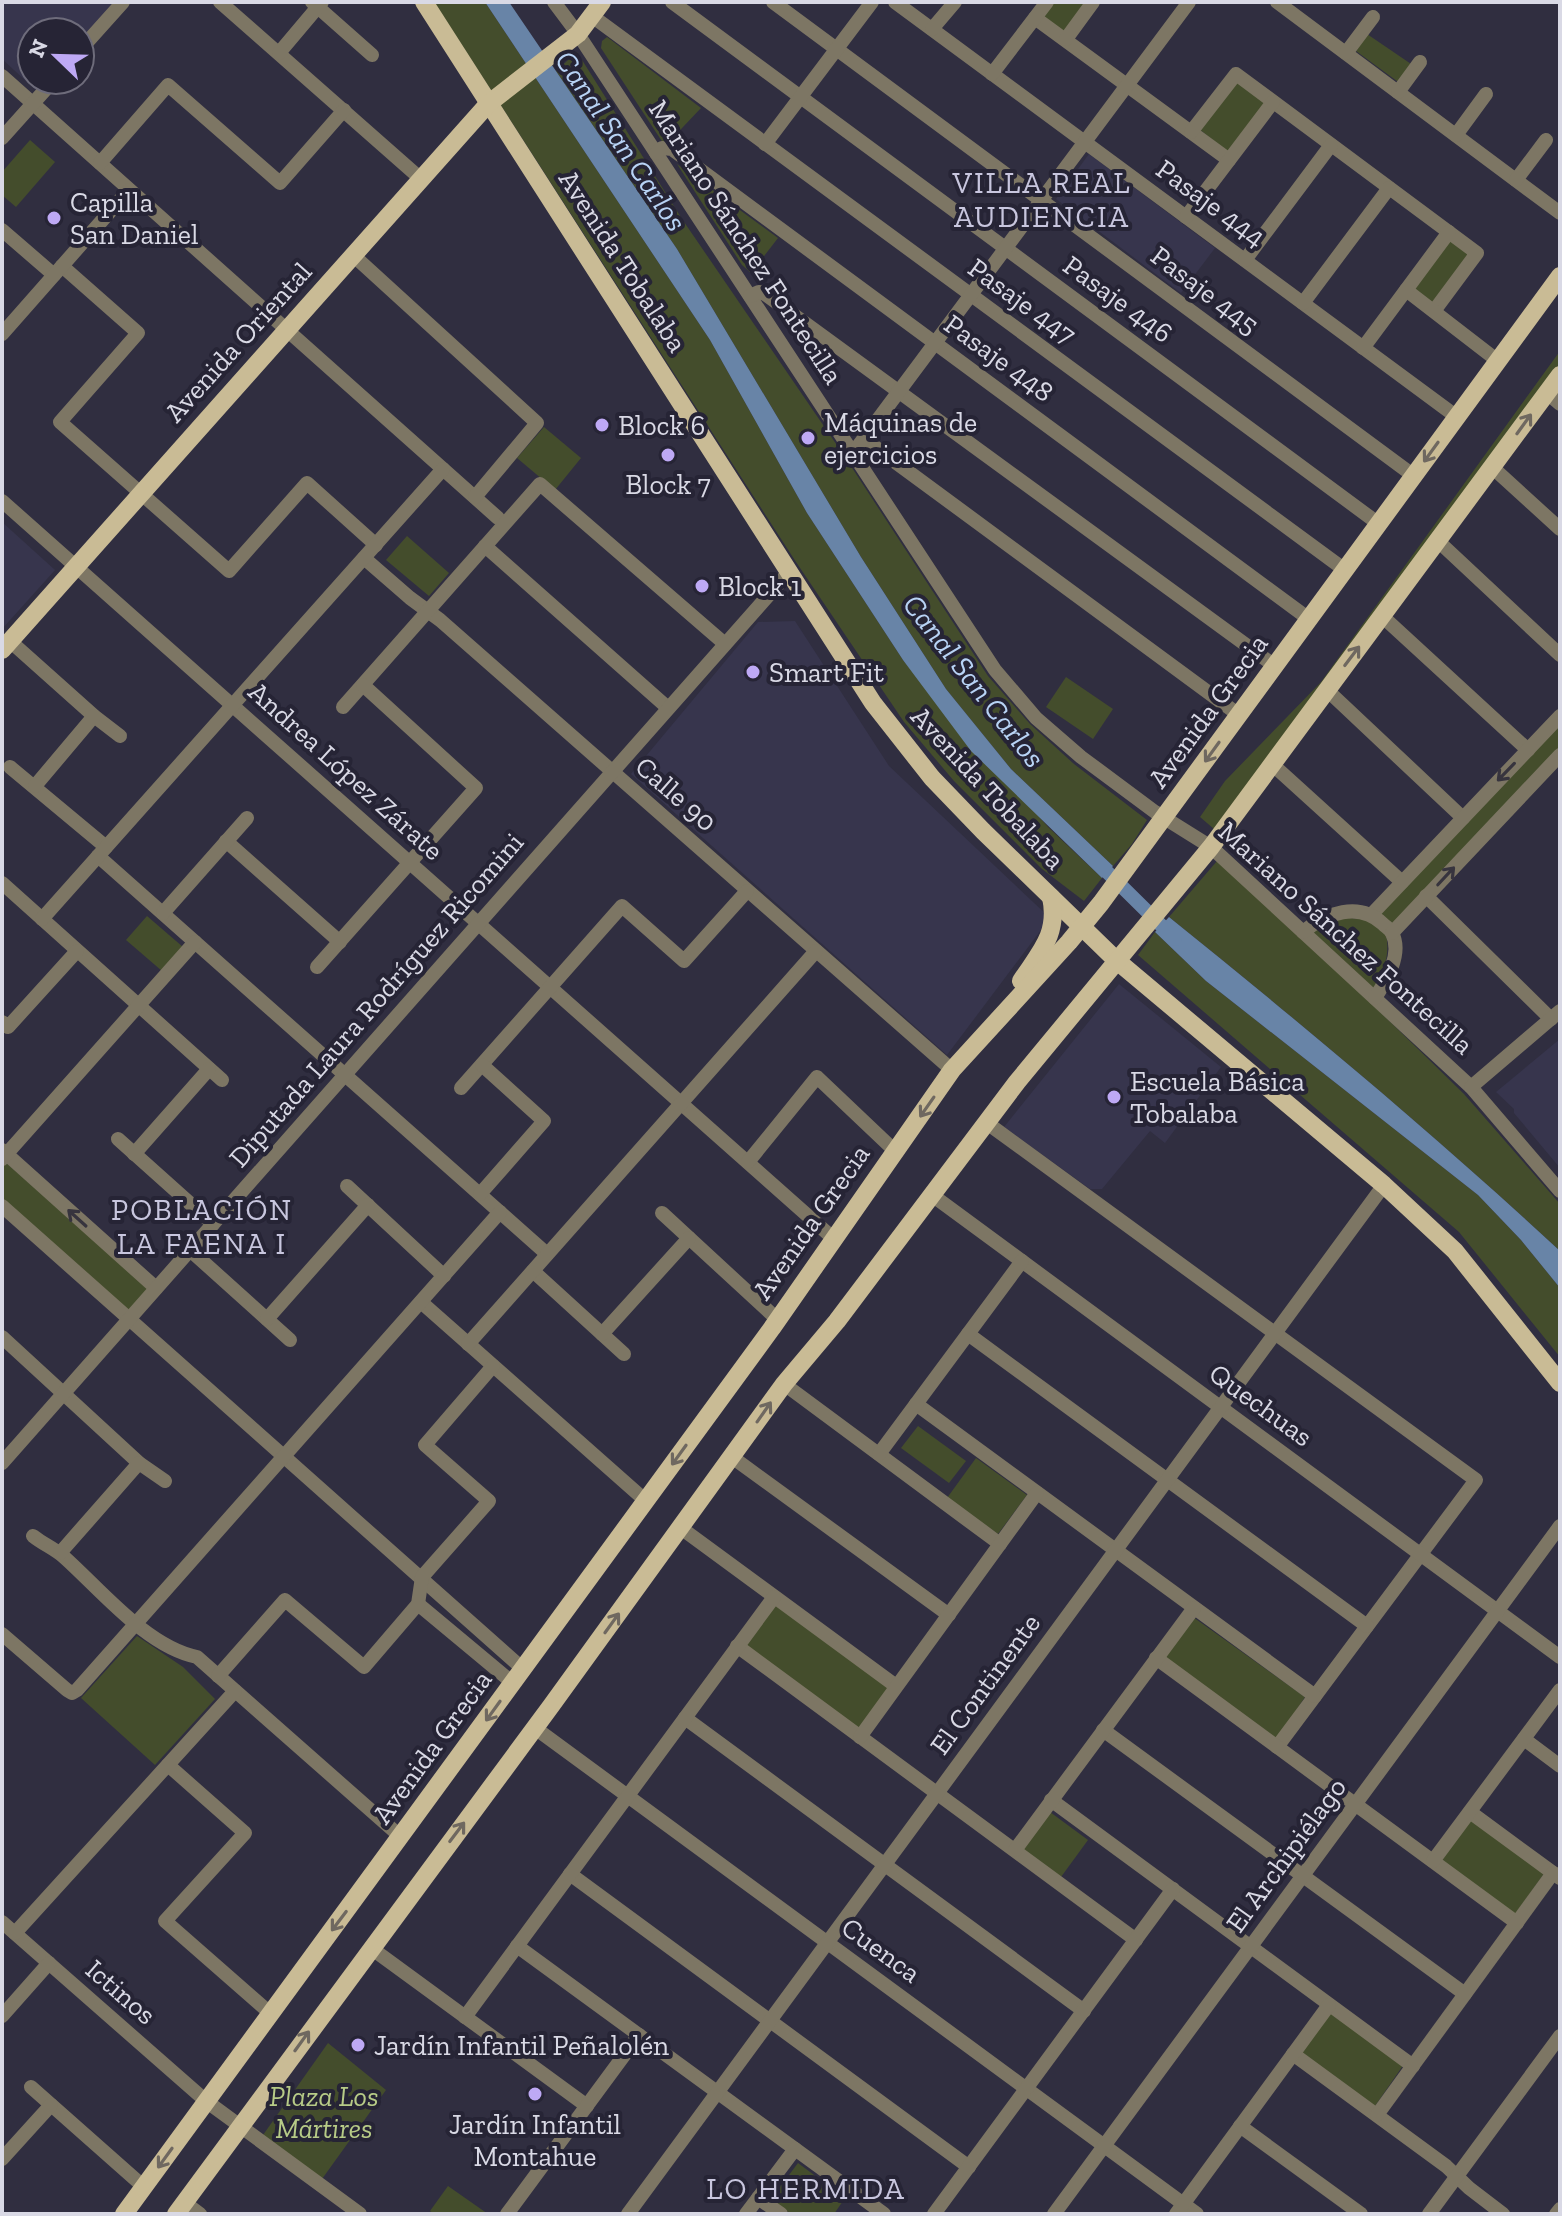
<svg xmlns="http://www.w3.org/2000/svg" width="1562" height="2216" font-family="'Zilla Slab',serif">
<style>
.built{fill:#37354d}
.green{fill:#444d2c}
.water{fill:#6884a7}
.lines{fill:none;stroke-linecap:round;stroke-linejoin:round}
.canal{stroke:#6884a7;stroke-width:14}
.minor{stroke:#7d7664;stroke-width:14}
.major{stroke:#c9bb95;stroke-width:18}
.oneway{stroke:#6f6860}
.oneway2{stroke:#37343e}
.poi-dot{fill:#bea9f5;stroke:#262435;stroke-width:3}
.labels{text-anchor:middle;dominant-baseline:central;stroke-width:8;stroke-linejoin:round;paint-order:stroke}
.poi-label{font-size:28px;fill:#d9d9e5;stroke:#262435;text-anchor:start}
.street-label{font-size:28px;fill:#d9d9e5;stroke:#262435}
.park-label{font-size:28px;font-style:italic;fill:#b7cb87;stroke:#262435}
.water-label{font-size:30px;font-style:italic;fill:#b8d3f5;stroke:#262435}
.neighbourhood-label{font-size:30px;letter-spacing:2px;fill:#c8c6de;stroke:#262435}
</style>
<rect width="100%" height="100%" fill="#302e40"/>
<g class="built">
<path d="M2,2H117L80,44V32H32V80H48L38,92L2,59Z"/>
<path d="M1089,154L1215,248L1181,293L1056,199Z"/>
<path d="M2,522L55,570L2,629Z"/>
<path d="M795,621L889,766L1050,918L947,1055L631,774L758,622Z"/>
<path d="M1119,984L1221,1067L1165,1143L1150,1131L1102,1189H1090L1004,1127Z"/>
<path d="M1560,1039V1168L1514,1113V1109L1496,1092Z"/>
</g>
<g class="green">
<path d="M434,2H485L710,340L807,513L903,660L1048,827L1102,878L1084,901L1042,869L954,781L904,722L796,562Z"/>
<path d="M1051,2H1087L1064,34L1040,16Z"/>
<path d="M1367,34L1414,66L1401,84L1356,51Z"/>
<path d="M607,37L701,108L665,146L601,48L602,41Z"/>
<path d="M577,52L682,219L845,457L988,676L1030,724L1074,764L1147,820L1132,844L1113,866L1011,769L946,689L861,557L677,249L556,71Z"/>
<path d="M1236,81L1266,103L1228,152L1199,129Z"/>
<path d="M30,140L55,162L16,207L2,195V172Z"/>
<path d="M677,164L778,238L751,273L742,265Z"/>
<path d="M1450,238L1472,255L1434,307L1411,290Z"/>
<path d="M1560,351V368L1214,829L1200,817L1225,781L1321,682Z"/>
<path d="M544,427L581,458L555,490L517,458Z"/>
<path d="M407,536L449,573L429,596L386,560Z"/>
<path d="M1066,677L1113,709L1093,739L1046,707Z"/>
<path d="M1560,719V753L1386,933C1390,955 1385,970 1373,989L1310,932L1341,917L1370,920Z"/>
<path d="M1217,861L1371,1003L1464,1094L1560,1204V1251C1434,1134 1303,1025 1169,917Z"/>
<path d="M147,916L183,947L162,971L126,940Z"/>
<path d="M1155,932L1206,981L1478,1195L1521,1240L1560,1288V1357L1459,1232L1138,955Z"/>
<path d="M2,1159L150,1290L130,1312L2,1199Z"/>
<path d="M918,1426L966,1461L949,1483L901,1448Z"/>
<path d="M976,1458L1027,1495L998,1534L947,1498Z"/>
<path d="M773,1603L890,1687L859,1730L742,1646Z"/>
<path d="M1193,1617L1305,1697L1277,1739L1164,1657Z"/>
<path d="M137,1636L183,1667L215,1699L155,1765L81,1698Z"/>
<path d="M1050,1812L1088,1840L1061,1877L1023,1849Z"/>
<path d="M1472,1818L1546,1871L1513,1917L1440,1863Z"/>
<path d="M1330,2009L1404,2064L1373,2109L1298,2054Z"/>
<path d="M328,2043L386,2090L322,2179L263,2135Z"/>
<path d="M798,2163L845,2198L834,2214H791L771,2199Z"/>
<path d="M448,2186L488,2214H434L430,2211Z"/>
</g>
<g class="water">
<path d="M485,2H509L677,249L861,557L946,689L1011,769L1113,866L1102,878L971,751L903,660L807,513L710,340Z"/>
<path d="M1169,917C1303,1025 1434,1134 1560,1251V1288L1521,1240L1478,1195L1206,981L1155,932Z"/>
</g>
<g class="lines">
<path class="canal" d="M1096,861L1175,939"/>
<g class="minor">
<path d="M220,2L421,179"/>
<path d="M312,2L372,55"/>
<path d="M554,2L578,34L995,670L1036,718L1081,757L1155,812L1211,847L1471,1087L1560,1191"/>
<path d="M672,2L1379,524"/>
<path d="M773,2L1414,476"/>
<path d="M895,2L1457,417"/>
<path d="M1277,2L1560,213"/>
<path d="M592,16L1345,570"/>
<path d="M1035,18L1229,160"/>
<path d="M932,29L955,2"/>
<path d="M1066,39L1093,2"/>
<path d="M80,50L123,2"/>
<path d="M279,53L322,2"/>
<path d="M1346,53L1373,17"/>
<path d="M992,74L1047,2"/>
<path d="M2,76L498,518"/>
<path d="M1398,92L1420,62"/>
<path d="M1191,132L1236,74L1477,253L1434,311"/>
<path d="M1456,135L1486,94"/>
<path d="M2,138L54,80"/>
<path d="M765,144L872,2"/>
<path d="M656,153L662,148L672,149L1309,619"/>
<path d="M100,163L168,85L280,183L344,110"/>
<path d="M1516,180L1546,140"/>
<path d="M1186,217L1273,102"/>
<path d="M2,230L54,275"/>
<path d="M353,255L537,423L475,497"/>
<path d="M1245,260L1331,145"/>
<path d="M62,266L138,333L60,422L229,571L307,483L376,545"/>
<path d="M1406,290L1498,361"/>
<path d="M750,296L759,292L765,294L1275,666"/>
<path d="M1303,303L1389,188"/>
<path d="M2,334L129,190"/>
<path d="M1363,348L1449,232"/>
<path d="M1547,393L1560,404"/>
<path d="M864,439L1239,715"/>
<path d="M853,453L1189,2"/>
<path d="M1492,467L1560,529"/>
<path d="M2,501L834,1239"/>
<path d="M1438,541L1560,655"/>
<path d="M485,546L668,708"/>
<path d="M364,558L410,598L440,620L952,1070"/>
<path d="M1382,616L1528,750"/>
<path d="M10,641L94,716L120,736"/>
<path d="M1327,690L1463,818"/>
<path d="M343,707L540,484L725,644"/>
<path d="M1272,764L1402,882"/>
<path d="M10,767L106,847"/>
<path d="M35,786L94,716"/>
<path d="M226,841L340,942"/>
<path d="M98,856L547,1254"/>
<path d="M2,883L222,1080"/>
<path d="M1426,896L1551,1019"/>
<path d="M163,913L247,818"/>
<path d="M1372,914L1560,716"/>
<path d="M42,919L443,469"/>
<path d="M1303,932C1326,913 1359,901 1383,924C1386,927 1390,929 1392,933C1403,954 1386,981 1375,998"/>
<path d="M1392,933L1560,755"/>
<path d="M317,967L476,788L363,685"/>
<path d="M2,1022L8,1027L77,951"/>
<path d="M1471,1087L1560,1011"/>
<path d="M461,1088L622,906L684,961L747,891"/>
<path d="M987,1123L1476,1480L1277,1747"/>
<path d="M118,1139L213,1224"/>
<path d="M2,1150L156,1288"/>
<path d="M134,1154L209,1069"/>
<path d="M2,1159L195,942"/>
<path d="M748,1162L817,1077L895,1151"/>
<path d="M347,1186L444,1276"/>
<path d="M480,1194L544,1121L482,1065"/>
<path d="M932,1195L1560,1657"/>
<path d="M2,1206L523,1669"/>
<path d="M662,1213L777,1319"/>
<path d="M190,1250L290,1340"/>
<path d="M533,1271L624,1354"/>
<path d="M421,1302L646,1501"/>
<path d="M267,1319L368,1205"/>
<path d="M602,1334L689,1238"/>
<path d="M968,1334L1367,1626"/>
<path d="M2,1337L139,1463L165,1481"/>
<path d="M468,1344L816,951"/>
<path d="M784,1384L1000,1544"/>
<path d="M916,1404L1315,1696"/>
<path d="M879,1454L1022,1261"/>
<path d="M732,1457L949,1615"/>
<path d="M2,1463L789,572"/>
<path d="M681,1528L896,1686"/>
<path d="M33,1536C43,1544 55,1549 64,1557C101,1590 147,1647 197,1657L401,1837"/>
<path d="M60,1553L139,1463"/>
<path d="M418,1604L513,1683"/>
<path d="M2,1634L67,1690L72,1693L77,1690L500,1212"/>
<path d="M737,1646L1136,1940"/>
<path d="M1156,1658L1517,1923"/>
<path d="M218,1676L285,1600L364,1667L418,1604L422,1577L489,1501L425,1445L493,1366"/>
<path d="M685,1718L1084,2011"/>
<path d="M535,1728L1197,2214"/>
<path d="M1103,1730L1465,1994"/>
<path d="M860,1737L1037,1493"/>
<path d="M1524,1739L1560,1766"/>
<path d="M168,1765L245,1833L165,1921L270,2013"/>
<path d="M1051,1800L1413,2066"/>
<path d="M1470,1812L1560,1878"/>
<path d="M1015,1850L1194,1608"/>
<path d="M1433,1861L1560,1690"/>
<path d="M570,1874L969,2167"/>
<path d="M2,1922L206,2101L360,2214"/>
<path d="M15,1933L235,1691"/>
<path d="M517,1946L884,2214"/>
<path d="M371,1948L587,2106"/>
<path d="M2,2016L49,1963"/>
<path d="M465,2017L774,1597"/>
<path d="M1293,2054L1446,2166L1469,2188L1503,2214"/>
<path d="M31,2087L144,2187"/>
<path d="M1377,2115L1553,1873"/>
<path d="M1240,2126L1361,2214"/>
<path d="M2,2159L51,2105"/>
<path d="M758,2198L781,2214"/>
<path d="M184,2202L200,2214"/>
<path d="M507,2214L639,2035"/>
<path d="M628,2214L1384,1185"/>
<path d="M746,2214L795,2149"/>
<path d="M934,2214L1173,1889"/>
<path d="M1054,2214L1560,1526"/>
<path d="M1176,2214L1329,2005"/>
<path d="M1429,2214L1560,2036"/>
<path d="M1556,2214L1560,2209"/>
</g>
<g class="major">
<path d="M424,2L873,703L932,778L983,831L1116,960L1384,1185L1455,1251L1560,1383"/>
<path d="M2,650L488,104L578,34L602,2"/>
<path d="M1021,981C1040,952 1059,934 1051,897"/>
<path d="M124,2214L772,1328L952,1070L1069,942L1101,903L1560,276"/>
<path d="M176,2214L551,1706L784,1384L837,1321L1017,1082L1211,847L1560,375"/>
</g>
</g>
<defs><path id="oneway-shaft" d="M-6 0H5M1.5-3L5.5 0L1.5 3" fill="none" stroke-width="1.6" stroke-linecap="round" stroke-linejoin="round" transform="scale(2)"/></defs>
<g class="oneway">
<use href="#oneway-shaft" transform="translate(1524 424) rotate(-54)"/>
<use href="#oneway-shaft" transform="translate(1431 452) rotate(126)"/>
<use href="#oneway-shaft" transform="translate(1352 656) rotate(-53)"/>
<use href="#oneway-shaft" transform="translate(1212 752) rotate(126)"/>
<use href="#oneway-shaft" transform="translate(927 1107) rotate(125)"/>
<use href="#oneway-shaft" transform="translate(764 1412) rotate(-55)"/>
<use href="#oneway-shaft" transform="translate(679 1455) rotate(126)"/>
<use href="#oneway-shaft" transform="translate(612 1623) rotate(-54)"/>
<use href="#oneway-shaft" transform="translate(493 1711) rotate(126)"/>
<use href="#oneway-shaft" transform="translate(457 1832) rotate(-53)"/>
<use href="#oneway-shaft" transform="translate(339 1921) rotate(127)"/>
<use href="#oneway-shaft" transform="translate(302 2041) rotate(-54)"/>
<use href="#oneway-shaft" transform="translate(165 2158) rotate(126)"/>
</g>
<g class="oneway2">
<use href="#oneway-shaft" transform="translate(1506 772) rotate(134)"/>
<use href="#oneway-shaft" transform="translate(1446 876) rotate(-47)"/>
<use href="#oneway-shaft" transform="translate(77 1218) rotate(-138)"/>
</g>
<g class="poi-dot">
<circle cx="54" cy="218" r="8"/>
<circle cx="602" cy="425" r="8"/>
<circle cx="808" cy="438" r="8"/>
<circle cx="668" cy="455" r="8"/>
<circle cx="702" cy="586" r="8"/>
<circle cx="753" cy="672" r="8"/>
<circle cx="1114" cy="1097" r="8"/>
<circle cx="358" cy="2045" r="8"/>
<circle cx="535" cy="2094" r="8"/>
</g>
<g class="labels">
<g class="poi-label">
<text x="70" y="202">Capilla<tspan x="70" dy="32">San Daniel</tspan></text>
<text x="824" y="422">Máquinas de<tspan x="824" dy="32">ejercicios</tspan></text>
<text x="618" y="425">Block 6</text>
<text x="668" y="484" text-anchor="middle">Block 7</text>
<text x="718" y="586">Block 1</text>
<text x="769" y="672">Smart Fit</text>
<text x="1130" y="1081">Escuela Básica<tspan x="1130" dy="32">Tobalaba</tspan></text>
<text x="374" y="2045">Jardín Infantil Peñalolén</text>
<text x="535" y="2124" text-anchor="middle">Jardín Infantil<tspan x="535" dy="32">Montahue</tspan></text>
</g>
<g class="street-label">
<text transform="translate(1211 203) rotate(36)">Pasaje 444</text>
<text transform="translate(746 242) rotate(57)">Mariano Sánchez Fontecilla</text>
<text transform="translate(623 261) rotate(57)">Avenida Tobalaba</text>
<text transform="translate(1205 290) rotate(37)">Pasaje 445</text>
<text transform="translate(1118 299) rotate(36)">Pasaje 446</text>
<text transform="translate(1022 301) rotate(36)">Pasaje 447</text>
<text transform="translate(238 342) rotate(-48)">Avenida Oriental</text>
<text transform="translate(999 358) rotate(36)">Pasaje 448</text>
<text transform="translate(1208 711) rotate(-54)">Avenida Grecia</text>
<text transform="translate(346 771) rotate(42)">Andrea López Zárate</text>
<text transform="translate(988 788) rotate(47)">Avenida Tobalaba</text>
<text transform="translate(676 794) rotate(41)">Calle 90</text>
<text transform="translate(1346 938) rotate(42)">Mariano Sánchez Fontecilla</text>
<text transform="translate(376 1000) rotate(-49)">Diputada Laura Rodríguez Ricomini</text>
<text transform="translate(811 1222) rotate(-55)">Avenida Grecia</text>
<text transform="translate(1261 1405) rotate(36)">Quechuas</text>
<text transform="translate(985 1684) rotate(-54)">El Continente</text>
<text transform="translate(432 1747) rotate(-54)">Avenida Grecia</text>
<text transform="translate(1286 1855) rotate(-54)">El Archipiélago</text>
<text transform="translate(881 1950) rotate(36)">Cuenca</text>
<text transform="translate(121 1992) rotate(41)">Ictinos</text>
</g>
<g class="park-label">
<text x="324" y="2096">Plaza Los<tspan x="324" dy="32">Mártires</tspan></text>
</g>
<g class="water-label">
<text transform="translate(621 141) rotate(56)">Canal San Carlos</text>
<text transform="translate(974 681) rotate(52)">Canal San Carlos</text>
</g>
<g class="neighbourhood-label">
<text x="1042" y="183">VILLA REAL<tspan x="1042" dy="34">AUDIENCIA</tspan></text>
<text x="202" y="1210">POBLACIÓN<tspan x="202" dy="34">LA FAENA I</tspan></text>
<text x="806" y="2189">LO HERMIDA</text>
</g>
</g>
<rect width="1562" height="2216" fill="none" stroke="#d9d9e5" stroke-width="8"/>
<g transform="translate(56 56) rotate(293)"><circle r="38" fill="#262435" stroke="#6e6c7b" stroke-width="2"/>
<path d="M0-6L14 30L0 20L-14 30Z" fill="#bea9f5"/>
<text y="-12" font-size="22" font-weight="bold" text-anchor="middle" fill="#d9d9e5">N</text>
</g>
</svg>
